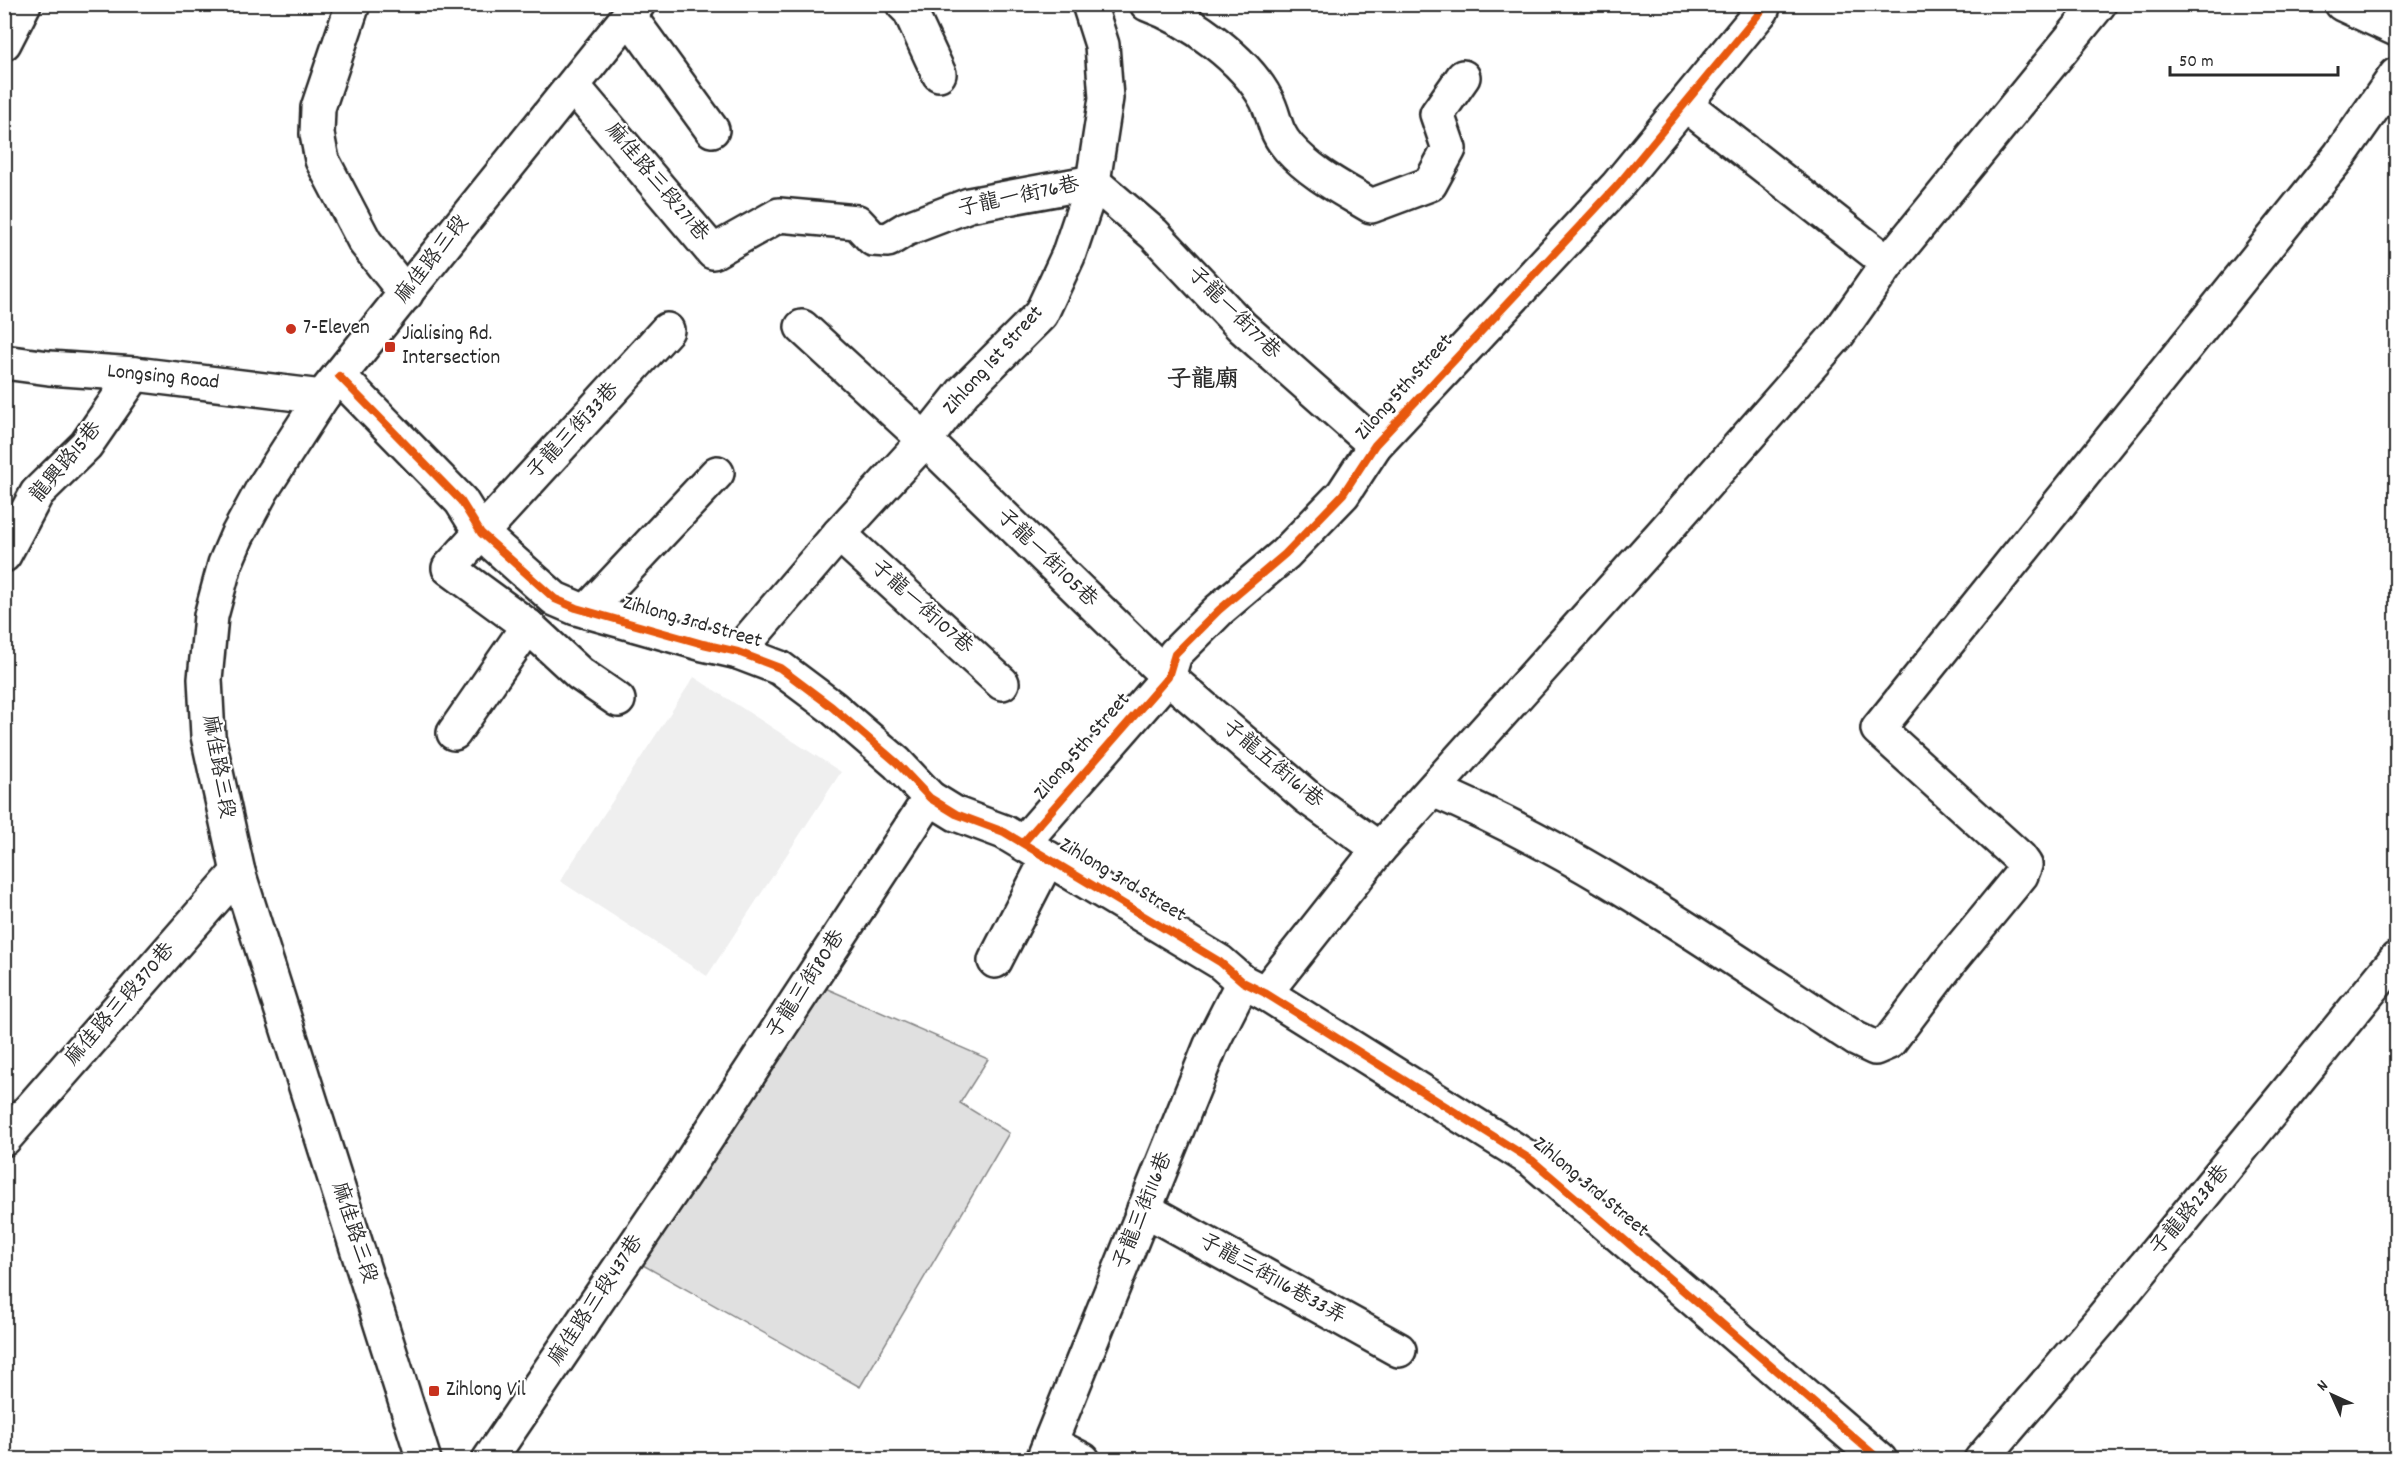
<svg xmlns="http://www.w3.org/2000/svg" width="2401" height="1464" font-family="Dekko,'LXGW WenKai TC',sans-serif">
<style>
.built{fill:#efefef}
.green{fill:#e0e0e0;stroke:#868686;stroke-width:1.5}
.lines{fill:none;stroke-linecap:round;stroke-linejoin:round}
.minor-casing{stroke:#2b2b2b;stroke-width:38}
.major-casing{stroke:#2b2b2b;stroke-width:38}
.minor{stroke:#fff;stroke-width:33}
.major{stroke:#fff;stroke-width:33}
.cycleway-casing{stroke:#fff;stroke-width:11}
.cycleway{stroke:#e8590c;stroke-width:8}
.poi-dot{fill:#c8321e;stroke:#fff;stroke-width:2}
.labels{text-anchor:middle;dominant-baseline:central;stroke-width:4.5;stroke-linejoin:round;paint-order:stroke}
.street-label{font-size:21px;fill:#2b2b2b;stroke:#fff}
.poi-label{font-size:21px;fill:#2b2b2b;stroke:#fff;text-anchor:start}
.quarter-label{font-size:24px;font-weight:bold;fill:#2b2b2b;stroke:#fff}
</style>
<rect width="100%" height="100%" fill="#fff"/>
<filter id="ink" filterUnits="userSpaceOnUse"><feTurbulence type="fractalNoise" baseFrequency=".0167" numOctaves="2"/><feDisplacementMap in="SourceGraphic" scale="12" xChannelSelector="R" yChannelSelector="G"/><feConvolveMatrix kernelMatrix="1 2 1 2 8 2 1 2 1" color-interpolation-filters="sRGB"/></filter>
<g filter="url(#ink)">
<path class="built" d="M694,677L841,772L707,976L560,881Z"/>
<path class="green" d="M823,987L988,1059L960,1103L1009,1133L860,1387L634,1260Z"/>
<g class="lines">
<defs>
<g id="minor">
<path d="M353,4L318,108L317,134L322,160L365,242L406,294"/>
<path d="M903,4L910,11L939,74"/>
<path d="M1147,4C1189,19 1245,59 1266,99C1276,118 1273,130 1289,148C1312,174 1343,189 1371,206L1430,184L1449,149L1437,114L1463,77"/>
<path d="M2342,4L2396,29"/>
<path d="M629,16L712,130"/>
<path d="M4,43L24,4"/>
<path d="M573,86L713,252L779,215L857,222L873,239L888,240L906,229L969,205L1093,182L1154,234L1242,327L1375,445"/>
<path d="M1685,104L1888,263"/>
<path d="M802,327L925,440L1168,677L1307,797L1379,849"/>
<path d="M4,362L49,368L135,374L322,397"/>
<path d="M339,376L461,501L481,533L555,599L576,608L703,644L738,652L780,668L832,707L897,763L930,798L956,814L1004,832L1220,962L1243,982L1265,993L1533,1161L1880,1460"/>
<path d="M839,534L1002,683"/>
<path d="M4,555L37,493L86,445L135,374"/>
<path d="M587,611L717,473"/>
<path d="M738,652L839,534L925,440L964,391L1041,314L1068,256L1093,182L1106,98L1102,45L1089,4"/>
<path d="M618,700L580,674L528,626L449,568L667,330"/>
<path d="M454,733L528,626"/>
<path d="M1433,790C1584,853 1719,951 1856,1039L1875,1048L1889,1042L1951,960L2021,875L2025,865L2020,858L1878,729L2340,155L2396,75"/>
<path d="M1023,843L1168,677L1175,654L1219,610L1285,554L1343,494L1375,445L1617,186L1762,10L1764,4"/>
<path d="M995,961L1048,858"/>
<path d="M1265,993L1379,849L1663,533L1838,334L1888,263L2099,4"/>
<path d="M4,1139L238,872"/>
<path d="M1144,1209L1399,1350"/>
<path d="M1050,1443L1083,1460"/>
<path d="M489,1460L684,1173L930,798"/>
<path d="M1043,1460L1211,1045L1243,982"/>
<path d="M1981,1460L2101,1320L2396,959"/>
</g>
<path id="major" d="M424,1460L238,872L208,736L205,679L211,616L225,564L237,536L262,490L322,397L638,4"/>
</defs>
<use href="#minor" class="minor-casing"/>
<use href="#major" class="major-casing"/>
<use href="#minor" class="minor"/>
<use href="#major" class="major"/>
<defs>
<g id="cycleway">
<path d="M339,376L461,501L481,533L555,599L576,608L703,644L738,652L780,668L832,707L897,763L930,798L956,814L1004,832L1220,962L1243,982L1265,993L1533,1161L1880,1460"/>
<path d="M1023,843L1168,677L1175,654L1219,610L1285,554L1343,494L1375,445L1617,186L1762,10L1764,4"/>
</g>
</defs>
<use href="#cycleway" class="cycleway-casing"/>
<use href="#cycleway" class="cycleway"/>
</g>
</g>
<g class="poi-dot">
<circle cx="291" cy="329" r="6"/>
<rect x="384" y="341" width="12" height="12" rx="3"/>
<rect x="428" y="1385" width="12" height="12" rx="3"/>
</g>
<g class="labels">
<g class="street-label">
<text transform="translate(656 183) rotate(50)">麻佳路三段271巷</text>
<text transform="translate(1019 198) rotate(-12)">子龍一街76巷</text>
<text transform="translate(433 260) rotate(-52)">麻佳路三段</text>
<text transform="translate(1233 314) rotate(45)">子龍一街77巷</text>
<text transform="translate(994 361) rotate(-48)">Zihlong 1st Street</text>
<text transform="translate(163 378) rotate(6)">Longsing Road</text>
<text transform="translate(1405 388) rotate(-48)">Zilong 5th Street</text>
<text transform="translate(574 432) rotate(-47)">子龍三街33巷</text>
<text transform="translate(67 463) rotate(-50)">龍興路15巷</text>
<text transform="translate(1046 559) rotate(44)">子龍一街105巷</text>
<text transform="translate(921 608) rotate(42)">子龍一街107巷</text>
<text transform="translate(692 623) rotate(16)">Zihlong 3rd Street</text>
<text transform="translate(1083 747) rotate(-49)">Zilong 5th Street</text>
<text transform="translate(1272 765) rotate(40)">子龍五街161巷</text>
<text transform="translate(217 767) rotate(80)">麻佳路三段</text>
<text transform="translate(1122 881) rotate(31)">Zihlong 3rd Street</text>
<text transform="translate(807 985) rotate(-57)">子龍三街80巷</text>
<text transform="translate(121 1005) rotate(-49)">麻佳路三段370巷</text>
<text transform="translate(1590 1188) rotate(40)">Zihlong 3rd Street</text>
<text transform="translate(1144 1211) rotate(-68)">子龍三街116巷</text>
<text transform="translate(2191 1211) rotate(-50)">子龍路238巷</text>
<text transform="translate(353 1233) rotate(72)">麻佳路三段</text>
<text transform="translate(1272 1280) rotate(29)">子龍三街116巷33弄</text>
<text transform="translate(597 1301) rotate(-56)">麻佳路三段437巷</text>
</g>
<g class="poi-label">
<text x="303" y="329">7-Eleven</text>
<text x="402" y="335">Jialising Rd.<tspan x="402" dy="24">Intersection</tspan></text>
<text x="446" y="1391">Zihlong Vil</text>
</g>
<g class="quarter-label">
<text x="1203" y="381">子龍廟</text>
</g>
</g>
<rect width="2401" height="1464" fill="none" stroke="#fff" stroke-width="24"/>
<rect x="12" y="12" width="2377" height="1440" fill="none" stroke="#2b2b2b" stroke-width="2" filter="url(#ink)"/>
<g transform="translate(2332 1395) rotate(315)" stroke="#ffffff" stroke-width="4.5" paint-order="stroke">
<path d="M0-4.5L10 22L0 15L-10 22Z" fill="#2b2b2b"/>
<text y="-9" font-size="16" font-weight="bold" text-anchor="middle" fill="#2b2b2b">N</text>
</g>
<path d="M2170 66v9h168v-9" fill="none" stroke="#2b2b2b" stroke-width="3"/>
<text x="2179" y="66" font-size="18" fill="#2b2b2b" stroke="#ffffff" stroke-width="4.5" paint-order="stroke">50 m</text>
</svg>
